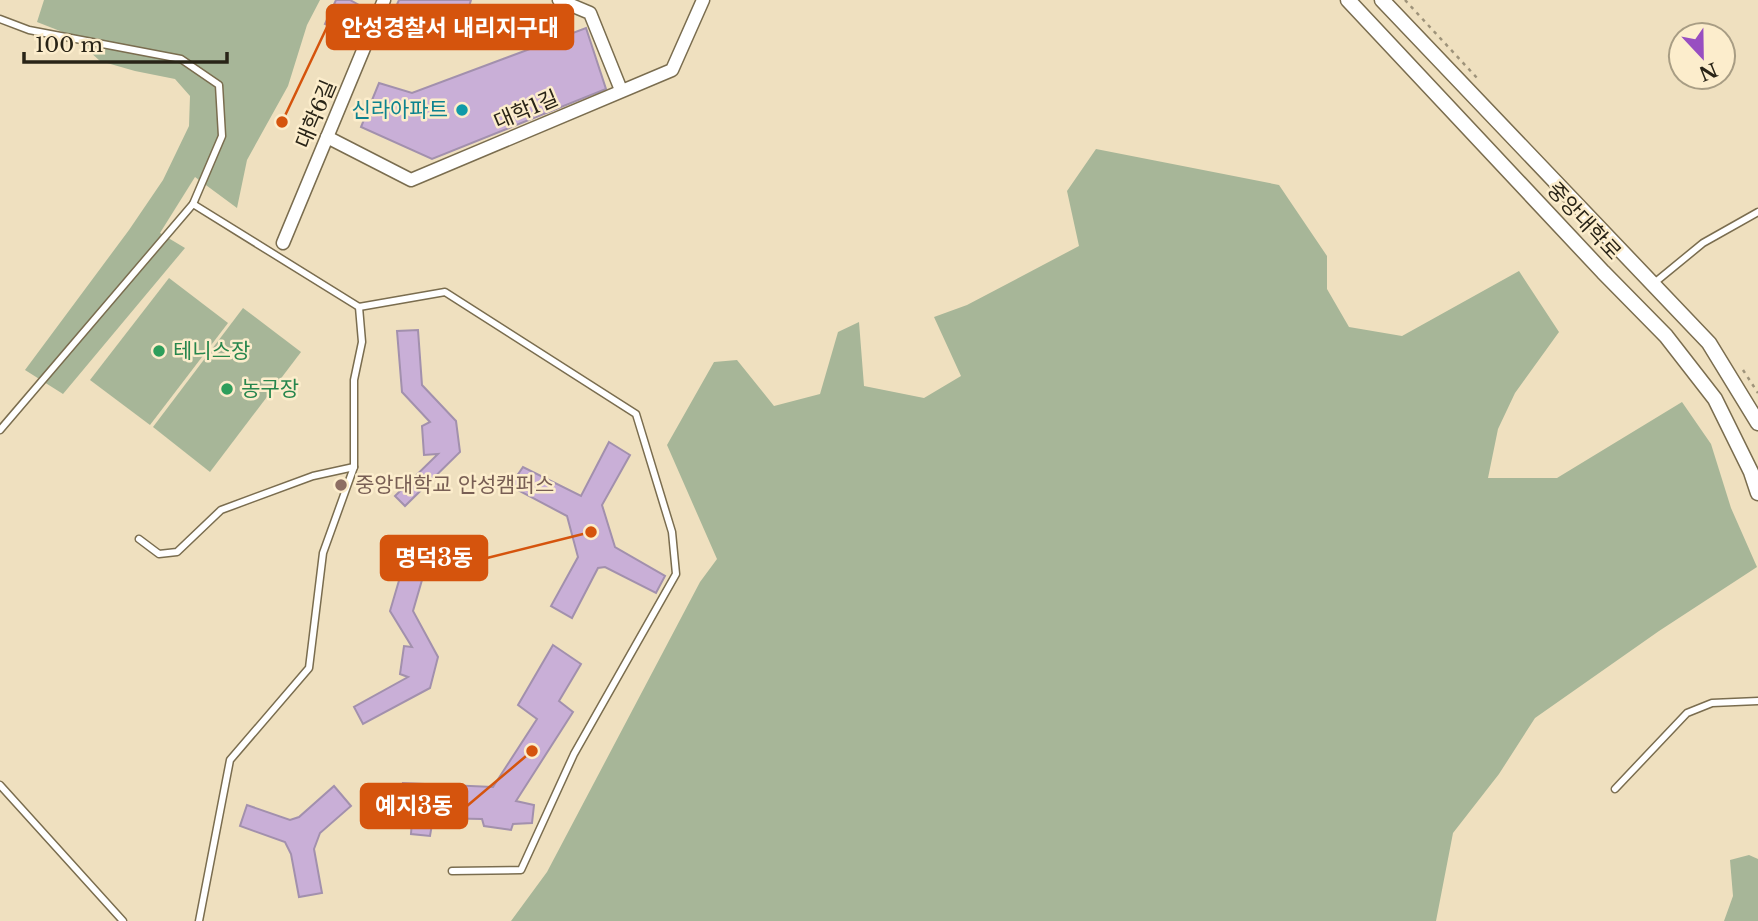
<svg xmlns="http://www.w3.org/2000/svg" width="1758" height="921" font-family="'Libre Baskerville','Noto Sans KR',serif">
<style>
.green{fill:#a7b698}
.building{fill:#c9afd7;stroke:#a290ad;stroke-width:2}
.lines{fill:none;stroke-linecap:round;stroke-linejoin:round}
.service-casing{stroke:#7a6d4f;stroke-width:9}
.minor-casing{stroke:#7a6d4f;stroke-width:15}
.tertiary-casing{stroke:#7a6d4f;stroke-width:17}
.path{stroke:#9e937a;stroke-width:2.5;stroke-dasharray:3.5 5;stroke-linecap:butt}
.service{stroke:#fff;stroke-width:6}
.minor{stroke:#fff;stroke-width:12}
.tertiary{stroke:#fff;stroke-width:14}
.culture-dot{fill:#0f9aa8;stroke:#fcedcc;stroke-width:2.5}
.leisure-dot{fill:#2e9e5b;stroke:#fcedcc;stroke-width:2.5}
.education-dot{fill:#8d6e63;stroke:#fcedcc;stroke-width:2.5}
.labels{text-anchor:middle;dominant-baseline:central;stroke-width:5;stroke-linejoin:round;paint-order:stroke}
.culture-label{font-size:21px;fill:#0d838f;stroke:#fcedcc;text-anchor:end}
.street-label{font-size:21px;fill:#292417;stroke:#fcedcc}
.leisure-label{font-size:21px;fill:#27864d;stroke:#fcedcc;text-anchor:start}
.education-label{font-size:21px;fill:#785e54;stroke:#fcedcc;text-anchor:start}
.leader{fill:none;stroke:#d5540d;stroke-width:2.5}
.callout-dot{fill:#d5540d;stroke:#fcedcc;stroke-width:2.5}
.callout{fill:#d5540d;stroke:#d5540d;stroke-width:2.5}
.callout-label{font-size:23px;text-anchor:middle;font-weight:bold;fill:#fff}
</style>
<rect width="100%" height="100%" fill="#efe0bf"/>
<g class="green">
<path d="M44,0H320L307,25L288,86L247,160L237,208L195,177L160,233L185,248L63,394L25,370L129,230L163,180L189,126L190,96L175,79L135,71L100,61L89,51L83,40L37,22Z"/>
<path d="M1096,149L1279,185L1327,256V289L1349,327L1402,336L1519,271L1559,332L1515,393L1498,429L1488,478H1557L1682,402L1711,444L1731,508L1757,567L1659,631L1535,718L1499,774L1453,833L1436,921H511L547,872L700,582L717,559L667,445L714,362L737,360L774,406L820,394L838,332L859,322L864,386L924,398L961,376L934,317L967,305L1079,246L1067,191Z"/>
<path d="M169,278L228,323L150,425L90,380Z"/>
<path d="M243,308L301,352L210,472L153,427Z"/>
<path d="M1749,855L1758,859V921H1724L1733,896L1730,860Z"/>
</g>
<g class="building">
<path d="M336,0H350L366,9L354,36L325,24Z"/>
<path d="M399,0H471L467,13L445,6L435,27L394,11Z"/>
<path d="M586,28L606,89L432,159L361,127L379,83L412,93Z"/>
<path d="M418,330L422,385L456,421L460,452L405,506L395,496L438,454L424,455L422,426L430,422L402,392L397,331Z"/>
<path d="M609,442L630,455L602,505L615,547L665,576L656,593L605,567L598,568L572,618L551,606L578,557L567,516L510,486L523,467L581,496Z"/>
<path d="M408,550L429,556L413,611L438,657L430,688L363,724L354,707L408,677L400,674L404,646L412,647L390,611Z"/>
<path d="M553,645L581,664L559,701L573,712L516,801L534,805L532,823L513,824L511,830L484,826L482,819L433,818L430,836L411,834L413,805L404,800L403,783L493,787L537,719L518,705Z"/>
<path d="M334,786L351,806L320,833L314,849L322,893L299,897L291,854L285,842L240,826L247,805L290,820L299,817Z"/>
</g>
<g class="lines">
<defs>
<g id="service">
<path d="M0,19L29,30L181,59L219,85L222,136L193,204"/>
<path d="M1653,284L1703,243L1758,212"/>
<path d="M0,430L193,204L359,307L445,292L636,414L672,532L676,574L574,754L521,870L452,871"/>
<path d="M139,539L159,554L177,552L221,510L313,476L354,467"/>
<path d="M0,785L123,921"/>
<path d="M1615,789L1687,713L1712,703L1758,701"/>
<path d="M199,921L230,760L309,668L323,553L354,467V380L362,342L359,307"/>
</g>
<g id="minor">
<path d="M559,0L590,13L621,90"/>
<path d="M327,137L411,180L672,70L703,0"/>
<path d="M283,243L384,0"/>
</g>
<g id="tertiary">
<path d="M1348,0L1603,272L1666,336L1715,399L1751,472L1758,493"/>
<path d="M1382,0L1709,343L1758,423"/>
</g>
</defs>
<use href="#service" class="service-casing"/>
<use href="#minor" class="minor-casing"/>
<use href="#tertiary" class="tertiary-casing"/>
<g class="path">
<path d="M1405,0L1477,78"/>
<path d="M1743,370L1758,393"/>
</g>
<use href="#service" class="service"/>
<use href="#minor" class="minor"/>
<use href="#tertiary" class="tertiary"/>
</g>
<circle class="culture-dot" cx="462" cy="110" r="7"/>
<g class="leisure-dot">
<circle cx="159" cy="351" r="7"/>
<circle cx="227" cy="389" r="7"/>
</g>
<circle class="education-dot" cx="341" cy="485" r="7"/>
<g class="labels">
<g class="culture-label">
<text x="448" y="110">신라아파트</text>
</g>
<g class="street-label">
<text transform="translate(526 110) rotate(-23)">대학1길</text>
<text transform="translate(316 114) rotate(-67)">대학6길</text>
<text transform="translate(1584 221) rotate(47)">중앙대학로</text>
</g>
<g class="leisure-label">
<text x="173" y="351">테니스장</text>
<text x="241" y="389">농구장</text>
</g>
<g class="education-label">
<text x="355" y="485">중앙대학교 안성캠퍼스</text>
</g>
</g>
<path class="leader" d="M282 122L327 27M591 532L487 558M532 751L467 806"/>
<g class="callout-dot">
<circle cx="282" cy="122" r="7"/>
<circle cx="591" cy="532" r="7"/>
<circle cx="532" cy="751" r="7"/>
</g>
<g class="callout">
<rect x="327" y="5" width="246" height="44" rx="7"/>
<rect x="381" y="536" width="106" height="44" rx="7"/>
<rect x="361" y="784" width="106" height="44" rx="7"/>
</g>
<g class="callout-label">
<text x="450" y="36">안성경찰서 내리지구대</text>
<text x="434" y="566">명덕3동</text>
<text x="414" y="814">예지3동</text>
</g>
<g transform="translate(1702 56) rotate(158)"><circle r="33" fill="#fcedcc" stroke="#a89d84" stroke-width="2"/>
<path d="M0-5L12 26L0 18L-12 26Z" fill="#984ec1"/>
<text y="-10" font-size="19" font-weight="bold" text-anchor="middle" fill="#292417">N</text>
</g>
<path d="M24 52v10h203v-10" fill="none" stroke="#292417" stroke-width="3.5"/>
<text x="35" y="52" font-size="21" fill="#292417" stroke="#fcedcc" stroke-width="5" paint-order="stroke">100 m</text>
</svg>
